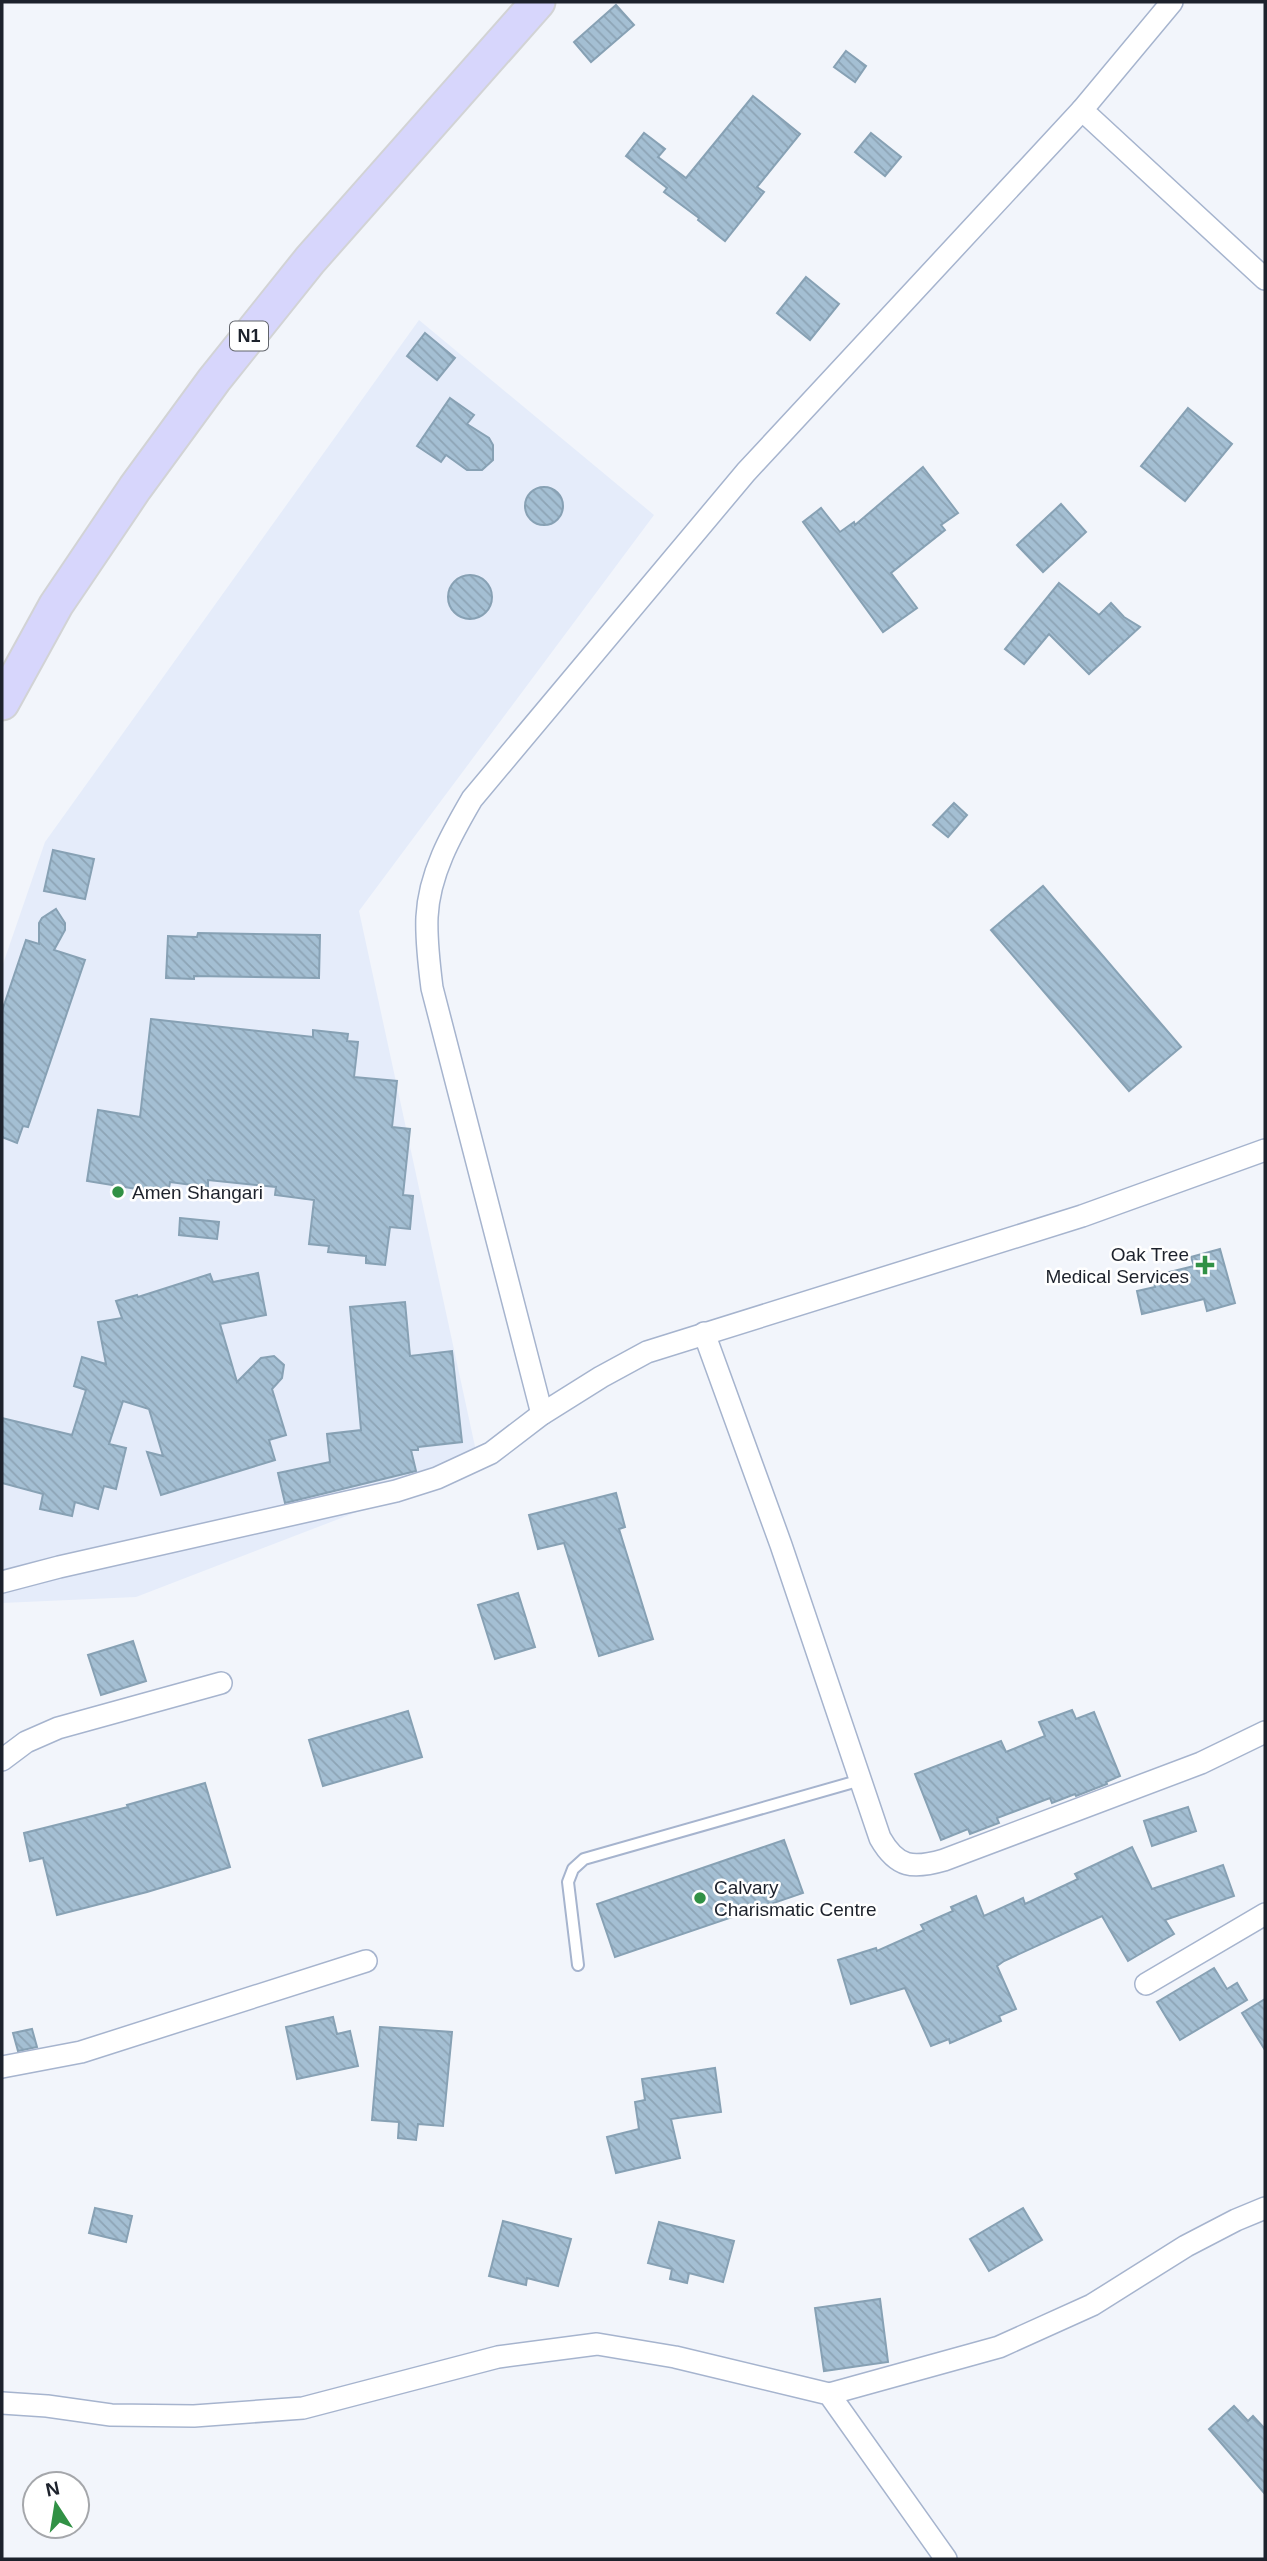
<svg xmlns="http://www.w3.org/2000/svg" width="1267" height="2561" font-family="Helvetica,sans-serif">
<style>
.built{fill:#e5ecfa}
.building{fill:url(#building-back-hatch);stroke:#87a1b4;stroke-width:2}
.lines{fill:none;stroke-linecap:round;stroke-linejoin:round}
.service-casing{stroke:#a6b4ce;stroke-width:14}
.minor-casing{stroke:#a6b4ce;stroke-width:24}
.trunk-casing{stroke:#d2d3d5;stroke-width:37}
.service{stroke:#fff;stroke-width:10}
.minor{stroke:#fff;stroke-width:21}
.trunk{stroke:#d7d6fc;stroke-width:33}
.poi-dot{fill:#319145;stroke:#fff;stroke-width:2.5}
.labels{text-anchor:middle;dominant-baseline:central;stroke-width:5;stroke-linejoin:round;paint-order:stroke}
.shield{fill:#fff;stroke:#61646b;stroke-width:2}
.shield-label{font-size:18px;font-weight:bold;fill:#1d222c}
.poi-label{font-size:19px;fill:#1d222c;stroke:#fff;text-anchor:start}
</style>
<defs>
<pattern id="building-back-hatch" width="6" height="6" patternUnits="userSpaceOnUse" patternTransform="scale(1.75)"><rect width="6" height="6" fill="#a4bfd3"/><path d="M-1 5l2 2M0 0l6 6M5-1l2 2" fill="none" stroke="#8da4b5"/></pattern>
</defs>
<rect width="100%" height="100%" fill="#f2f5fb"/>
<path class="built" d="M419,320L654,515L359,911L479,1465L136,1597L2,1603V967L45,842Z"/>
<g class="building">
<path d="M616,5L634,25L591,62L574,42Z"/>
<path d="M846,51L866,66L855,82L834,67Z"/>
<path d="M753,96L800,134L757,187L764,192L725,241L698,220L699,218L664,192L667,188L626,156L644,133L665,149L658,157L686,178Z"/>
<path d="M871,133L901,157L885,176L855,152Z"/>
<path d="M806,277L839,304L810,340L777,313Z"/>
<path d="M425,333L455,358L437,380L407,356Z"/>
<path d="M450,398L474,415L467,424L489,438L493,445V460L482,470H467L446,455L441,462L417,446Z"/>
<path d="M1188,408L1232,444L1185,501L1141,466Z"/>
<path d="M923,467L958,513L941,525L945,530L891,573L917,608L883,632L803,522L821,508L840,532L854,522L855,525Z"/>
<circle cx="544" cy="506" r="19"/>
<path d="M1061,504L1086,532L1043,572L1017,545Z"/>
<circle cx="470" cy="597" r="22"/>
<path d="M1059,583L1099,615L1111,603L1124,617L1140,627L1089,674L1049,634L1024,664L1005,649Z"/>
<path d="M954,803L967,815L948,837L933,825Z"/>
<path d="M53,850L94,859L85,899L44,891Z"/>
<path d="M1043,886L1181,1047L1129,1091L991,930Z"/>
<path d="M56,909L65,923V930L54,950L85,960L28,1127L23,1126L17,1143L2,1137V1011L26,940L39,944V923L42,918Z"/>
<path d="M198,933L320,935L319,978L194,976V979L166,978L168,936L197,937Z"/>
<path d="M151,1019L313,1037V1030L348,1034L347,1041L358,1042L354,1077L397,1081L392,1127L410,1129L403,1195L413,1196L410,1229L390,1227L385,1265L366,1263V1256L328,1252L329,1246L309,1244L314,1200L275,1195L276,1187L208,1180V1187L170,1182L168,1194L87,1181L98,1110L140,1117Z"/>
<path d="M180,1218L219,1222L217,1239L179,1235Z"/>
<path d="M1220,1249L1235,1303L1207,1311L1204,1299L1142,1314L1137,1291L1155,1287L1153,1276L1194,1266L1191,1257Z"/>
<path d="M258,1273L266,1315L220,1324L237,1382L261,1358L274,1356L284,1365L282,1378L272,1389L286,1435L269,1440L275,1460L161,1495L147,1452L163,1456L149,1409L123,1401L109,1444L126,1448L116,1489L104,1486L98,1509L75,1502L72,1516L40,1509L43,1494L2,1483V1418L72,1435L86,1390L74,1386L82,1357L106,1364L98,1322L122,1318L116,1301L137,1295L138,1297L210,1274L213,1282Z"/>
<path d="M405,1302L410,1356L452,1351L462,1442L418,1447V1450H411L416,1471L285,1503L278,1473L330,1462L327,1434L361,1430L350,1307Z"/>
<path d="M616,1493L625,1527L619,1529L653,1639L599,1656L564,1543L538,1549L529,1515Z"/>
<path d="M518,1593L535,1647L495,1659L478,1605Z"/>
<path d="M133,1641L146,1681L101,1695L88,1655Z"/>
<path d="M1072,1710L1076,1719L1094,1712L1120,1776L1106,1782L1107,1784L1076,1796L1075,1794L1052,1803L1050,1798L997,1818L999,1823L970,1834L968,1829L941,1840L915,1774L1001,1741L1006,1752L1045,1736L1039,1722Z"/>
<path d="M408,1711L422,1757L323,1786L309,1740Z"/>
<path d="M205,1783L230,1867L147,1892L57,1915L43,1858L30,1861L24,1833L128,1807L127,1805Z"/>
<path d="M1188,1807L1196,1831L1152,1846L1144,1821Z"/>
<path d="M784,1840L803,1893L615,1957L597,1904Z"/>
<path d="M1132,1847L1152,1889L1223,1865L1234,1896L1165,1920L1174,1934L1128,1961L1102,1916L1004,1961L997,1966L1016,2009L999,2016L1001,2021L950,2043L949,2039L931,2046L905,1988L851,2004L838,1960L876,1948L877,1951L924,1930L921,1925L953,1911L951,1907L976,1896L984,1916L1023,1898L1025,1904L1078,1879L1075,1874Z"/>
<path d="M1214,1968L1227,1989L1237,1983L1247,2000L1180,2040L1157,2002Z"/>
<path d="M1265,1999V2050L1242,2013Z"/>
<path d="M333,2017L337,2034L350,2031L358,2066L297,2079L286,2027Z"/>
<path d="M380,2027L452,2032L443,2126L418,2124L416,2140L398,2138L399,2122L372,2120Z"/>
<path d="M32,2029L37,2047L18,2051L13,2033Z"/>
<path d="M715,2068L721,2112L671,2119L680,2158L616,2173L607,2137L639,2129L635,2102L645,2100L642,2079Z"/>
<path d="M95,2208L132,2216L126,2242L89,2233Z"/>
<path d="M1023,2208L1042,2240L989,2271L970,2239Z"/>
<path d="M503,2221L571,2239L558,2286L527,2278L526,2285L489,2276Z"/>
<path d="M659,2222L734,2241L723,2282L689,2273L687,2283L670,2279L672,2269L648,2263Z"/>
<path d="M880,2299L888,2362L824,2371L815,2308Z"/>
<path d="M1234,2406L1248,2421L1253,2416L1265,2429V2494L1209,2429Z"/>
</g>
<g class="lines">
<defs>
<path id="service" d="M578,1965L568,1882L573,1869L584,1859L861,1780"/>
<g id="minor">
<path d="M1172,2L1082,110L1265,279"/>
<path d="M704,1333L781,1545L880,1838C897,1868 913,1869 944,1860L1201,1763L1265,1732"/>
<path d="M542,1414L432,988C429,964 426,941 427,917C429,874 451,835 472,799L746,472L1082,110"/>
<path d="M2,1582L59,1567L396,1491L437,1478L491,1453L542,1414L601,1377L647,1352L1082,1216L1265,1150"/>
<path d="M2,1760L26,1742L58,1728L221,1683"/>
<path d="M1146,1984L1265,1914"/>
<path d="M2,2067L81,2052L366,1961"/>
<path d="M829,2394L999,2347L1092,2305L1186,2246L1236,2220L1265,2208"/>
<path d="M2,2403L47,2406L111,2415L194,2416L303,2408L498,2357L597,2344L675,2357L829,2394L946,2559"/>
</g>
<path id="trunk" d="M2,703L56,605L135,488L214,380L310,260L538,2"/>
</defs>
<use href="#service" class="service-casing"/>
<use href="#minor" class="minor-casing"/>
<use href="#trunk" class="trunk-casing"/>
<use href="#service" class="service"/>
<use href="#minor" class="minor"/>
<use href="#trunk" class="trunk"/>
</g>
<g class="poi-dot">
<circle cx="118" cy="1192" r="7"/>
<path d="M1201.5 1254.5h7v7h7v7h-7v7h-7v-7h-7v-7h7z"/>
<circle cx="700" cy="1898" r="7"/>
</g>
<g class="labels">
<rect class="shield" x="230" y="321.5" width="38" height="29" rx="5"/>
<g class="shield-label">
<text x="249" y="336">N1</text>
</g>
<g class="poi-label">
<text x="132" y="1192">Amen Shangari</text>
<text x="1189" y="1254" text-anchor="end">Oak Tree<tspan x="1189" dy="22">Medical Services</tspan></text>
<text x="714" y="1887">Calvary<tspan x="714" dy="22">Charismatic Centre</tspan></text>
</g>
</g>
<rect width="1267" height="2561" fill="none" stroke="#1d222c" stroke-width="7"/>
<g transform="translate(56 2505) rotate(348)"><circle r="33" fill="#ffffff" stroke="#a5a7ab" stroke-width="2"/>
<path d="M0-5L12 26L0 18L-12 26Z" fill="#319145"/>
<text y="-10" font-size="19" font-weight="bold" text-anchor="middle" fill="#1d222c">N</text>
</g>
</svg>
